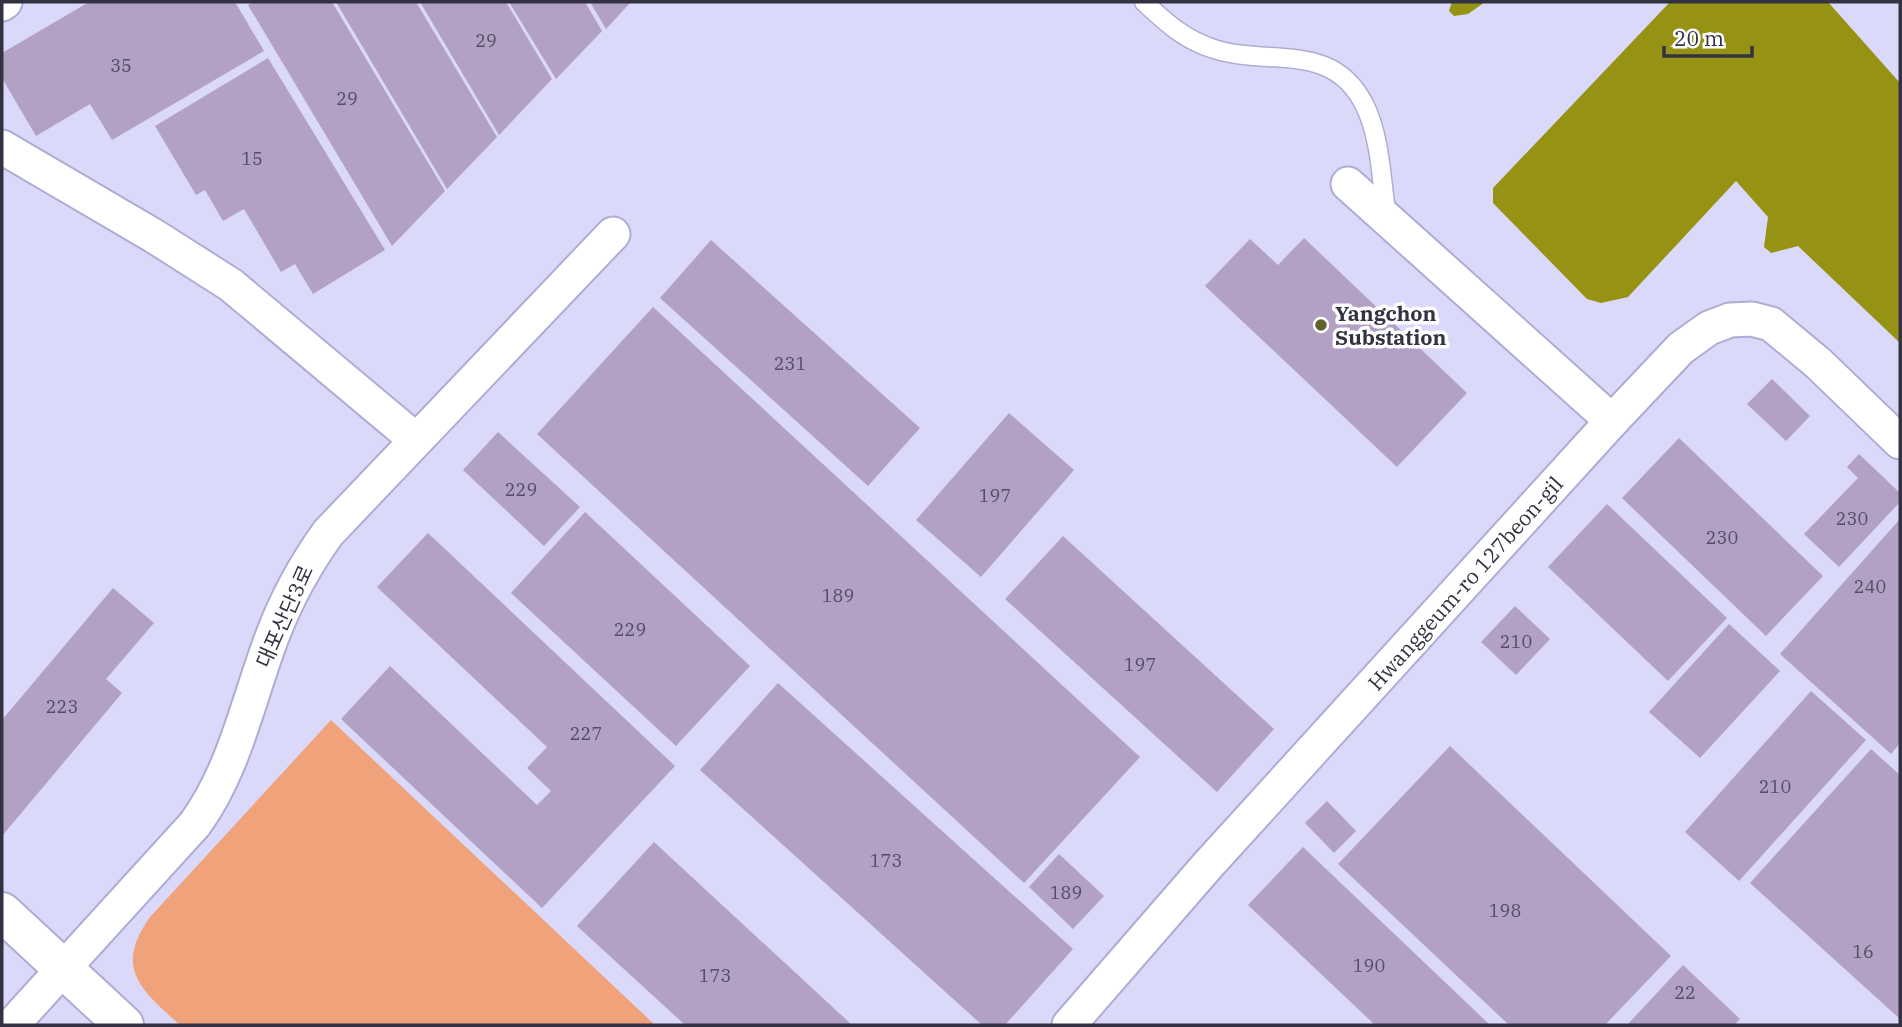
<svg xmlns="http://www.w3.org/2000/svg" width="1902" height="1027" font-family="'IBM Plex Serif','Noto Sans KR',serif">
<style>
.green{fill:#f0a27a}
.water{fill:#969214}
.building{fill:#b2a0c5}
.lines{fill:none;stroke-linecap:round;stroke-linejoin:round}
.service-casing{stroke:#afacd3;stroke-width:21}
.minor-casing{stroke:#afacd3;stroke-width:37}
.tertiary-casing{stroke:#afacd3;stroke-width:42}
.service{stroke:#fff;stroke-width:18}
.minor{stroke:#fff;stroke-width:33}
.tertiary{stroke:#fff;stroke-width:38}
.poi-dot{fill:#62612e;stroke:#fefefe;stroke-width:2.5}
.labels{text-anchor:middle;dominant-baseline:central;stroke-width:7;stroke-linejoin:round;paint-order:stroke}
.number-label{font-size:18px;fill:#534e63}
.poi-label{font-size:21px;font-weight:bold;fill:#333242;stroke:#fefefe;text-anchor:start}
.street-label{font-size:21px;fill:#333242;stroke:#fefefe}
</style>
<rect width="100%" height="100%" fill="#dbd9fa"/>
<path class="green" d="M331,720L655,1025H180C140,989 114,968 150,917Z"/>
<g class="water">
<path d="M1452,2H1485L1468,14L1454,16L1449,11Z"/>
<path d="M1670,2H1828L1900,83V343L1798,246L1771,253L1764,247L1768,217L1736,181L1628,297L1601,303L1587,299L1493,203V188Z"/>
</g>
<g class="building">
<path d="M89,2H235L264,51L112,140L90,104L36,136L2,78V53Z"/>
<path d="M253,2H332L445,191L392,246L248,5Z"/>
<path d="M336,2H416L497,137L447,189Z"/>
<path d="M420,2H506L552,79L499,135Z"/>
<path d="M509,2H585L602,31L556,79Z"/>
<path d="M590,2H631L606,29Z"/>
<path d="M268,58L385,250L313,294L295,264L281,272L244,209L223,221L205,190L196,195L155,126Z"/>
<path d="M1304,238L1467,393L1397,467L1205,286L1250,239L1278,265Z"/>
<path d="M711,240L920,428L868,486L660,298Z"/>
<path d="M653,307L1140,757L1024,883L537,434Z"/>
<path d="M1772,379L1810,416L1786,441L1747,404Z"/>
<path d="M1009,413L1074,470L981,577L916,520Z"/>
<path d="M498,432L580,507L544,546L463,470Z"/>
<path d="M1679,438L1823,576L1766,636L1622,498Z"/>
<path d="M1859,454L1900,493V502L1839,567L1804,534L1858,478L1847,467Z"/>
<path d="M1607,504L1727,618L1668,681L1548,567Z"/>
<path d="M585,512L750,666L676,746L511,593Z"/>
<path d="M1900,519V743L1891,754L1780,654Z"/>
<path d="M428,533L675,766L542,908L341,719L390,666L537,805L551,791L527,768L547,747L377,587Z"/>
<path d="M1063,536L1274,729L1217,792L1005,599Z"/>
<path d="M113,588L154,623L106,679L122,693L2,836V720Z"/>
<path d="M1515,606L1550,639L1516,675L1481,642Z"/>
<path d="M1729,624L1780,671L1700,758L1649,712Z"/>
<path d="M778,683L1073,949L1005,1025H982L700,770Z"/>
<path d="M1811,691L1866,740L1739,881L1685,832Z"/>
<path d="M1450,746L1671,956L1605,1025H1509L1338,864Z"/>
<path d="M1871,749L1900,775V1019L1750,883Z"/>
<path d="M1327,801L1356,831L1334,853L1305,823Z"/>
<path d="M654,842L852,1025H685L577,926Z"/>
<path d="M1303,847L1490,1025H1375L1248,905Z"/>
<path d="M1059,854L1104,896L1073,929L1029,887Z"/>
<path d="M1683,965L1740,1019L1734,1025H1627Z"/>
</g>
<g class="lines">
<defs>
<path id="service" d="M1144,2C1165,22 1185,40 1214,49C1270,67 1333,40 1365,106C1381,139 1381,181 1387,217"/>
<g id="minor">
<path d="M2,4L5,2"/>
<path d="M2,147L154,236L231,285L416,440"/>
<path d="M1348,184L1612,421"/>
<path d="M12,1025L195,824C235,769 248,700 272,637C286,600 305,565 328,533L613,234"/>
<path d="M1069,1025L1208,865L1612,421L1681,348L1709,328L1730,320L1752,319L1771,324L1818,363L1900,442"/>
</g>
<path id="tertiary" d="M2,912L124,1025"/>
</defs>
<use href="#service" class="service-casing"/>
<use href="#minor" class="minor-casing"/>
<use href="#tertiary" class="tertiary-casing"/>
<use href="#service" class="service"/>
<use href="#minor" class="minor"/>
<use href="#tertiary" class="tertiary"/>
</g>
<circle class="poi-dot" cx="1321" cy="325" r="7"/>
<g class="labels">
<g class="number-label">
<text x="486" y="40">29</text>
<text x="121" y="65">35</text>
<text x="347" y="98">29</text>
<text x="252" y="158">15</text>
<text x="790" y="363">231</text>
<text x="521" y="489">229</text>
<text x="995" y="495">197</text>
<text x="1852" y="518">230</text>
<text x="1722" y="537">230</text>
<text x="1870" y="586">240</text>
<text x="838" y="595">189</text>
<text x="630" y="629">229</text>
<text x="1516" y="641">210</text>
<text x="1140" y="664">197</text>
<text x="62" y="706">223</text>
<text x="586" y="733">227</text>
<text x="1775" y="786">210</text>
<text x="886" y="860">173</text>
<text x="1066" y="892">189</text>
<text x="1505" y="910">198</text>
<text x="1863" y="951">16</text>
<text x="1369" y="965">190</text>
<text x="715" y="975">173</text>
<text x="1685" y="992">22</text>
</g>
<g class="poi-label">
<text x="1335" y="313">Yangchon<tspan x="1335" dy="24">Substation</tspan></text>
</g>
<g class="street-label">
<text transform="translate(1465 583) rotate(-48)">Hwanggeum-ro 127beon-gil</text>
<text transform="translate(284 616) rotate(-66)">대포산단3로</text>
</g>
</g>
<rect width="1902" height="1027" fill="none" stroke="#333242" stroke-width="7"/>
<path d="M1664 46v10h88v-10" fill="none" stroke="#333242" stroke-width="3.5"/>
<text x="1674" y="46" font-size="21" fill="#333242" stroke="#fefefe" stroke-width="5" paint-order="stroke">20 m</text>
</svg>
